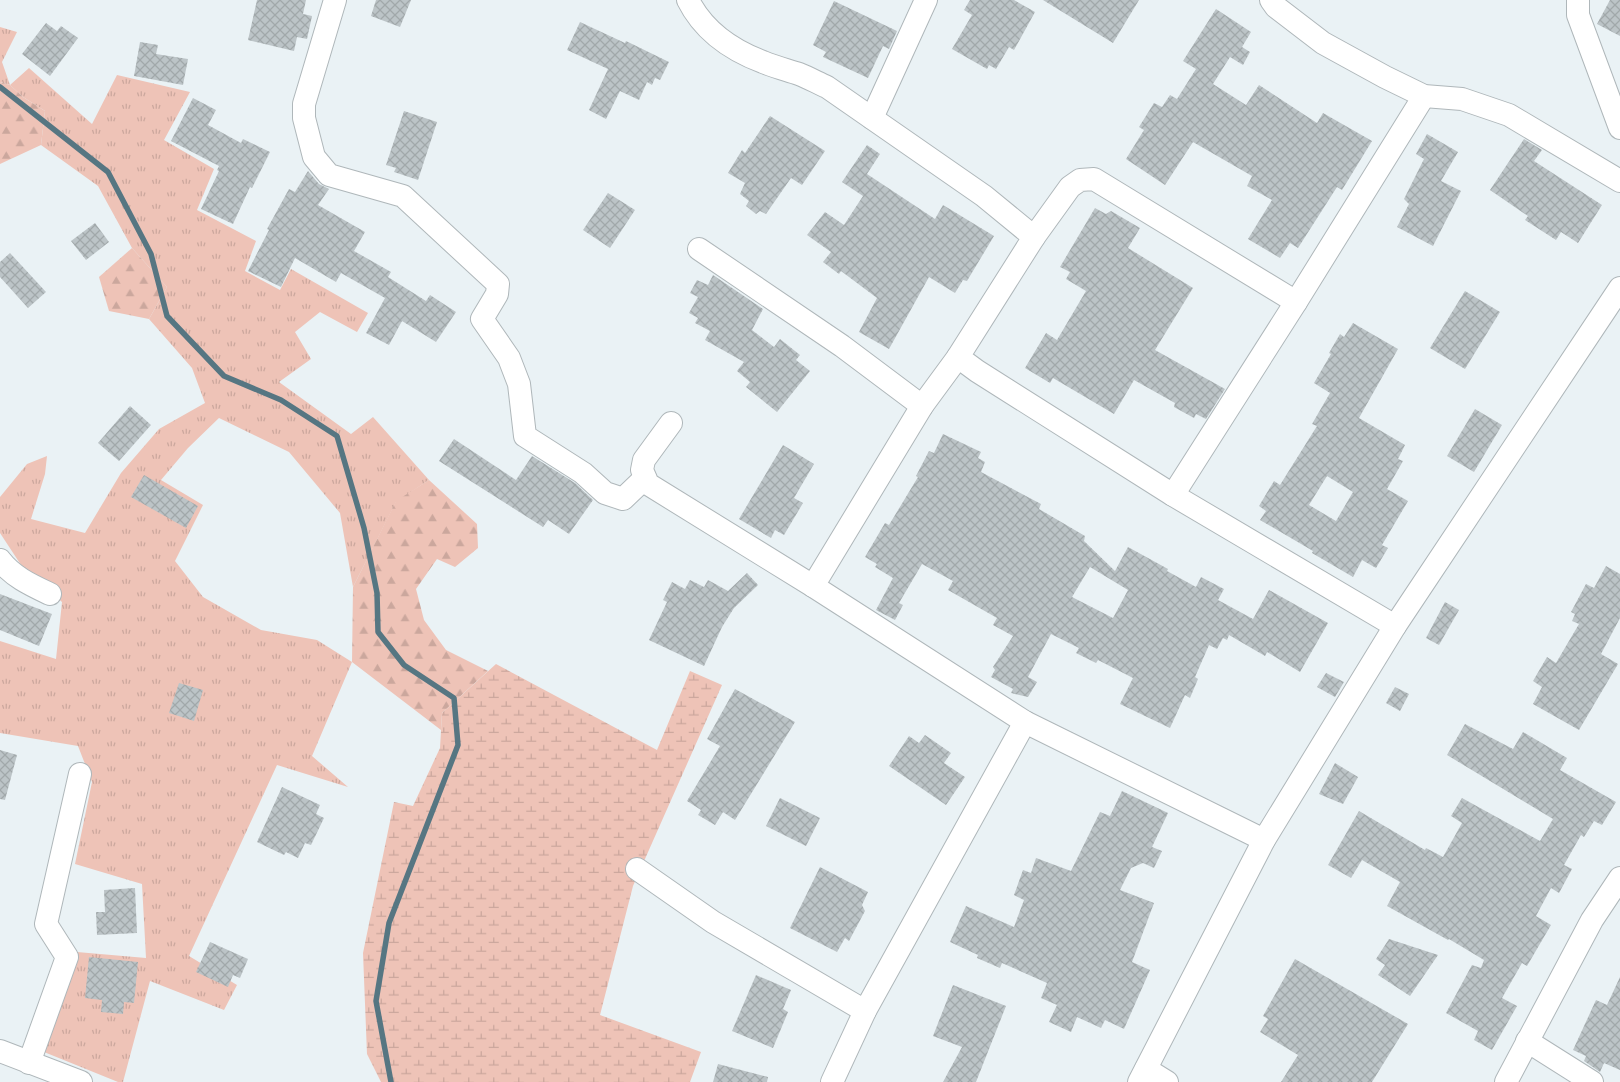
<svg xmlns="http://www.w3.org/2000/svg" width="1620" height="1082" font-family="Lato,sans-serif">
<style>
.grass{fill:url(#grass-tufts)}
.forest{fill:url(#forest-firs)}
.wetland{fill:url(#wetland-marsh)}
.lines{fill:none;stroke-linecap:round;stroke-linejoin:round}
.stream{stroke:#567682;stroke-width:5.5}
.building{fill:url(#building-cross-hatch);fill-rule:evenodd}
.minor-casing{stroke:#afb7ba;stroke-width:24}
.minor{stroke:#fff;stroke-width:22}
</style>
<defs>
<pattern id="grass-tufts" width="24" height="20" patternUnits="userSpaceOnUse" patternTransform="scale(1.25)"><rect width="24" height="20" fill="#eec3b7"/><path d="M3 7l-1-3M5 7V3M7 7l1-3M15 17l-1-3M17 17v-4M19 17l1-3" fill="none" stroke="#cba79d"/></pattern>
<pattern id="forest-firs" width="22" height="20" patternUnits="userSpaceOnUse" patternTransform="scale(1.25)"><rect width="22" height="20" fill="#eec3b7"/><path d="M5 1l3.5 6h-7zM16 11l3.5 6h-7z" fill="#cba79d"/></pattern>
<pattern id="wetland-marsh" width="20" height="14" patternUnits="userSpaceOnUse" patternTransform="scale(1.25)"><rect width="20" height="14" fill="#eec3b7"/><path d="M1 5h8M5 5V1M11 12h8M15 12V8" fill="none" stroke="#cba79d"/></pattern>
<pattern id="building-cross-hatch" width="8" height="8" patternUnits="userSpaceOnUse" patternTransform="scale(1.25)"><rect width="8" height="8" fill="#bcc4c7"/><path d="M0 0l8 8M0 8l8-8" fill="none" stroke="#a1a8aa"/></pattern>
</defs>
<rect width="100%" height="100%" fill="#eaf2f5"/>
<path class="grass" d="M0,27L17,32L2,62L10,85L29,68L92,124L117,75L190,92L164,140L214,169L197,210L256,241L245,271L280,290L291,269L368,313L357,332L320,312L295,332L311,359L279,382L351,434L373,417L429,480L396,502L353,587L340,513L289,452L219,418L188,448L161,480L203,505L175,561L203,597L261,630L317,640L352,662L312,756L348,787L277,765L189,956L237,985L224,1010L150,981L123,1082H118L44,1052L77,952L146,958L142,884L75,864L92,782L78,746L0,733V641L56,659L62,602L21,565L0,533V497L27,464L47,456L45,474L31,519L85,533L121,473L159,429L205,403L192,368L149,319L167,287L132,248L98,186L41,145L45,111L23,97L10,85L0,82Z"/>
<g class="forest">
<path d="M0,82L10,85L23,97L45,111L41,145L0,164Z"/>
<path d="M132,248L167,287L149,319L109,311L99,277Z"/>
<path d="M429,480L477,524L478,548L455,567L437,559L416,589L424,620L446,650L488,671L442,713L441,730L352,662L353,587L396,501Z"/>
</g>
<path class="wetland" d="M496,664L657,750L690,671L722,685L633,886L600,1015L701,1052L690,1082H381L367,1054L363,953L394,802L413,806L440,748L442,713Z"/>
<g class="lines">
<path class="stream" d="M0,87L108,172L151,254L167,316L224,376L281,400L337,436L364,528L377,593L378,632L404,665L454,698L458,745L389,923L376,1001L391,1082"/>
</g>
<g class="building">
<path d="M257,0H306L303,14L312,16L307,39L297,37L294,51L248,40Z"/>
<path d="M376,0H411L400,27L371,16Z"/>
<path d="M970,0H1014L1035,12L1014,50L1009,47L996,69L989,65L987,69L952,49L972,15L964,10Z"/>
<path d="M1043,0H1139L1113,43Z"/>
<path d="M1610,0H1620V36L1597,24Z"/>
<path d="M834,1L897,31L889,49L883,46L868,78L823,57L826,52L813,45Z"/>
<path d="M1216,9L1251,32L1242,47L1250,52L1243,65L1230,57L1213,84L1246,105L1259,85L1317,123L1323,113L1372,141L1342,190L1337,187L1298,248L1290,243L1280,258L1248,239L1272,200L1247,186L1252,176L1193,142L1165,185L1126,159L1144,130L1139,127L1154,103L1162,107L1170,95L1177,99L1196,69L1183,61Z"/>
<path d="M580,22L625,43L626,41L669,62L660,80L655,78L652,85L647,82L639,100L620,91L606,119L589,110L608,69L567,50Z"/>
<path d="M46,23L57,31L61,26L78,38L50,76L22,54Z"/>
<path d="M140,42L158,45L156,54L188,59L183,85L134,76Z"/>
<path d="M193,98L216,110L208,125L241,143L243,139L270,152L252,188L250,187L233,224L201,209L219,171L217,170L219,166L171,141Z"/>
<path d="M404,111L437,122L418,180L394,172L396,168L386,165Z"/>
<path d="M770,116L825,151L802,185L791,178L766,214L760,211L756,214L746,206L749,201L740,194L745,183L728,173L742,150L745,153Z"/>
<path d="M1427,134L1458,152L1441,181L1461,191L1433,246L1397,227L1409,204L1404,199L1424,159L1416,154Z"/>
<path d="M1524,139L1542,150L1534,161L1602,205L1578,243L1561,232L1556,240L1525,220L1528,216L1490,190Z"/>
<path d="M867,145L880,154L867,174L935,219L943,205L994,236L967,281L963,280L955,293L929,277L889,349L859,332L877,298L841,271L839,274L823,262L831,252L807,235L825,212L844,225L863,196L842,182Z"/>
<path d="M308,171L319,184L329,189L318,205L365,232L354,251L391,272L388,277L426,301L430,295L456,312L436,342L402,321L389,345L366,333L385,298L341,273L336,282L295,258L281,287L248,271L269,230L267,229L289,189L295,192Z"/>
<path d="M608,193L635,210L610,248L583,230Z"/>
<path d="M1095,208L1106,214L1111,211L1140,228L1128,248L1193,288L1155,350L1225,389L1206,419L1196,414L1194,418L1174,407L1175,403L1134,380L1114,414L1053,378L1050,383L1025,368L1046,333L1057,340L1086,291L1066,279L1070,272L1060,267Z"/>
<path d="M95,223L109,242L86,260L71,241Z"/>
<path d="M10,253L46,292L28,308L0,277V262Z"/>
<path d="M713,275L763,309L752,330L774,347L780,339L800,355L796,360L810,371L777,412L746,387L750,382L737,371L744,362L705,340L710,331L695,323L698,318L689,313L698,297L690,293L697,280L708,285Z"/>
<path d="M1465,291L1500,312L1465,369L1430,348Z"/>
<path d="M1353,323L1398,349L1359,418L1405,445L1398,459L1403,461L1387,489L1408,501L1382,545L1388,548L1376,568L1362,560L1353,577L1312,553L1313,551L1260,520L1266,511L1259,506L1274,481L1280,485L1317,426L1312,424L1330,393L1314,383L1331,354L1329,353L1340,334L1344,337ZM1327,476L1353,492L1336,521L1309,505Z"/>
<path d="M130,406L151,425L119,461L98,443Z"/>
<path d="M1475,409L1502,425L1474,472L1447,456Z"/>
<path d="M943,434L981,452L978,458L985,462L981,472L1041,504L1039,509L1085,536L1084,541L1115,571L1128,547L1168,569L1167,571L1196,587L1201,577L1224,589L1218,600L1253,619L1269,590L1328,623L1300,672L1267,652L1265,656L1229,635L1227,640L1223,638L1217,649L1209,645L1195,677L1198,679L1190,698L1185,695L1170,728L1120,704L1133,678L1098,660L1096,663L1076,653L1079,648L1051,634L1028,677L1037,682L1028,697L1011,693L1013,689L991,677L995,670L993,667L1013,636L993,625L997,618L948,590L953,581L922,564L899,603L903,605L895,620L876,610L893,578L875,567L877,564L865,557L885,523L889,525L918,477L916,476L929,451L934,453ZM1090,567L1128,590L1113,618L1072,597Z"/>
<path d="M454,439L516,480L532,456L575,483L593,500L569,534L548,520L543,527L439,461Z"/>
<path d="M783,445L814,464L794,498L803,503L784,535L775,530L771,538L739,519Z"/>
<path d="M144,475L198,506L186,528L131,497Z"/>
<path d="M1606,566L1620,574V618L1601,654L1618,664L1579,730L1533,704L1542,687L1533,681L1547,657L1556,663L1579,624L1572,621L1575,614L1571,612L1586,584L1594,588Z"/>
<path d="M747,573L758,585L734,608L722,627L704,666L649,640L667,602L663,600L672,582L685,589L690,580L704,587L708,580L728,591Z"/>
<path d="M0,594L52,614L39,646L0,630Z"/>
<path d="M1445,602L1459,610L1439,645L1426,638Z"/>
<path d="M1326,673L1344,682L1335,697L1317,687Z"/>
<path d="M179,683L203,690L194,721L169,713Z"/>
<path d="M1395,687L1409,694L1400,711L1386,703Z"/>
<path d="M735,689L795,722L735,820L723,812L715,825L698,815L701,810L687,801L720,746L707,739Z"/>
<path d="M1465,724L1513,749L1523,732L1567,758L1560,770L1616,802L1602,825L1594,821L1584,837L1581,835L1564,865L1572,869L1559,893L1551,888L1536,916L1551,925L1527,966L1522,963L1502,998L1517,1006L1492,1050L1474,1040L1478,1031L1446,1013L1472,965L1481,968L1484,960L1449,939L1448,940L1387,906L1400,882L1362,860L1351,878L1328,865L1359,811L1425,850L1426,848L1443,857L1462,823L1451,816L1462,798L1540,841L1553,819L1447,755Z"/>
<path d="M925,735L951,753L944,763L965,777L946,805L889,766L909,736L919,743Z"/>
<path d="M0,750L17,755L5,800L0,799Z"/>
<path d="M1335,763L1358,777L1343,804L1319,794Z"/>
<path d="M282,787L320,805L316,814L324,818L311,845L305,843L298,858L286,852L284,855L257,842Z"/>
<path d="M1122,791L1168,813L1152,847L1162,851L1154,868L1143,863L1131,868L1120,890L1154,903L1132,962L1150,970L1124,1029L1105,1020L1101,1028L1077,1017L1071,1032L1049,1022L1057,1005L1041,998L1047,983L1002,963L1000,968L977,958L978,955L950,942L966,906L1014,927L1024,900L1014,895L1023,870L1031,873L1036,858L1071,871L1100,812L1110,816Z"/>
<path d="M780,798L820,818L806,846L766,826Z"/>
<path d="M820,867L868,892L862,905L865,911L849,941L845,938L837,952L790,928Z"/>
<path d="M135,888L137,933L97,935L96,912H105L104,890Z"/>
<path d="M1389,939L1438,955L1410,996L1378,975L1385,965L1376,959Z"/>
<path d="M210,942L248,959L240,978L233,975L228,987L196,972Z"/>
<path d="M89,957L138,962L134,1003L124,1002L123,1014L101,1012L102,1000L85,998Z"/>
<path d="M1295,959L1408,1024L1372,1082H1281L1298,1055L1260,1032L1268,1019L1263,1016Z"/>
<path d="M756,975L791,990L783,1009L788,1012L773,1048L732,1031Z"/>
<path d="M1620,977V1070L1604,1063L1600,1072L1584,1061L1586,1056L1573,1050L1596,1000L1607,1005Z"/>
<path d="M953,985L1006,1006L976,1082H943L962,1047L933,1036Z"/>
<path d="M718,1064L768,1077L767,1082H713Z"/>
</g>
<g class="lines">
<defs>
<g id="minor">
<path d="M335,0L304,104V118L314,157L329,175L403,196L498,284L497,294L482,319L509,358L519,384L525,436L583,473L605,493L623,499L645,478"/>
<path d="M688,0C703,30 731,50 763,62C775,67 787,70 799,74C809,78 818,83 827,87L984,196L1034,237L958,357L977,371L1173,495L1395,626"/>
<path d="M1271,0L1276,7L1323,43L1385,77L1424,96L1462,99L1509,115L1620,181"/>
<path d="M1578,0V15L1620,128"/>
<path d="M872,118L926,0"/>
<path d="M1034,237L1070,187L1080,180L1094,179L1296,302"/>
<path d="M699,249L842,346L922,406"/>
<path d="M671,423L644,460L642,470L648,484L813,586L1025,722L1264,840"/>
<path d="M1173,495L1296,302L1424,96"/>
<path d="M0,560C13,577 31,585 50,594"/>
<path d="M813,586L922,406L958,357"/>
<path d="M637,869L713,922L865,1011"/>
<path d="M1527,1041L1592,1082"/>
<path d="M0,1051L81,1082"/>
<path d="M29,1063L67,957L46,924L80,774"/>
<path d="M1146,1069L1167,1082"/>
<path d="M832,1082L865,1011L1025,722"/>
<path d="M1139,1082L1264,840L1395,626L1620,288"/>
<path d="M1506,1082L1592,920L1620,878"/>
</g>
</defs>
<use href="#minor" class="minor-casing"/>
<use href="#minor" class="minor"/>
</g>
</svg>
